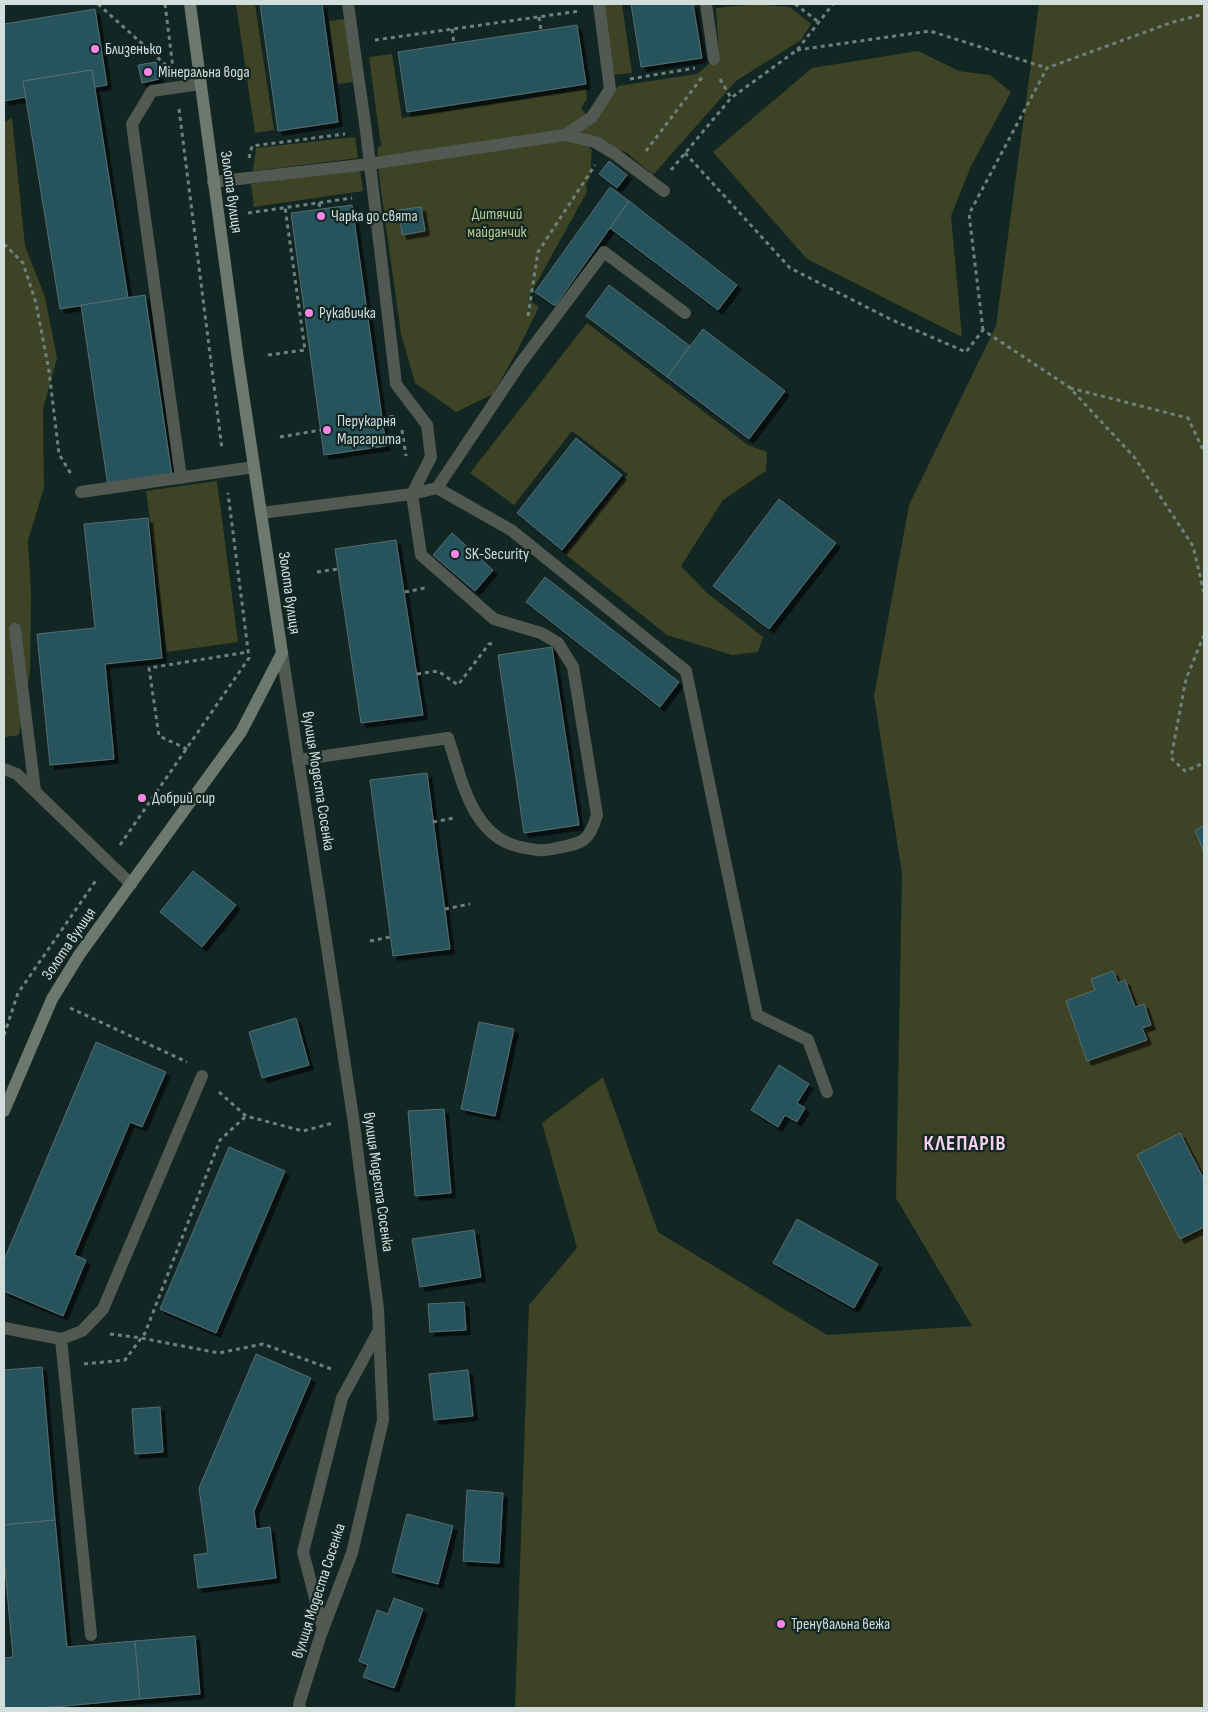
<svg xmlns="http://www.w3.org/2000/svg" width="1208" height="1712" font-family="'Sofia Sans Condensed',sans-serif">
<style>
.green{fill:#3d4324}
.building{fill:#26535b;stroke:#566d72;filter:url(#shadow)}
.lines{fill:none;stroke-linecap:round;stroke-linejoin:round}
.path{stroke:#6f807d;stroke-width:3;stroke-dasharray:4 4;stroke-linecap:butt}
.lane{stroke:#525953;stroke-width:12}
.street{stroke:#525953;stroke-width:12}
.secondary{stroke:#6d786e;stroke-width:12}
.poi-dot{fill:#f987e8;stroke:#122723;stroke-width:2}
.labels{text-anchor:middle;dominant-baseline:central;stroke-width:4.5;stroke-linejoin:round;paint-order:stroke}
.poi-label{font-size:16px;fill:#d1dedb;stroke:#122723;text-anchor:start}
.street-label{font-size:16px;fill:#d1dedb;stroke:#122723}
.park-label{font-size:16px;fill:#becb8f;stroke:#122723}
.district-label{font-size:21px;font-weight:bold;letter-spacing:1px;fill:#f8d0ef;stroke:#122723}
</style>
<defs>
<filter id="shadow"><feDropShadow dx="4.5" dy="4.5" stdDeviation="0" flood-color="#0009"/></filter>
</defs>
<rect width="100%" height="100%" fill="#122723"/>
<g class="green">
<path d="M236,4H255L274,130L255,133Z"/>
<path d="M602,4H622L632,73L612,75Z"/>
<path d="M756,4L790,7L811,24L801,40L736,81L653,175L627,153L578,132L589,126L618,86L697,74L719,55L716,8Z"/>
<path d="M1039,4H1204V1708H515L529,1305L577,1248L542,1123L603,1077L658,1232L827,1335L972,1326L896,1198L902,873L874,696L909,505L996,326Z"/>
<path d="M345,19L353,82L338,84L329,21Z"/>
<path d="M918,51L959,71L990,75L1011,92L971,166L951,216L962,337L807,259L713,152L812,68Z"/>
<path d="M392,54L402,118L586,89L587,99L581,108L588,117L576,134L592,150L590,177L586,184L587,192L532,291L528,299L539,307L516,353L493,394L456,412L415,383L401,334L380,183L377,149L382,144L380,140L369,57Z"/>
<path d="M12,118L25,246L45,297L57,358L43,409L44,488L28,540L31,595L30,672L19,735L5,737L4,122Z"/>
<path d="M355,137L358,158L253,171L256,148Z"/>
<path d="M360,169L363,191L254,207L251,184Z"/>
<path d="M587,323L748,445L767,452L766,471L723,500L681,566L706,592L763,637L758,652L732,655L667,635L565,554L628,474L572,431L514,505L470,473Z"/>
<path d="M217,481L238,642L167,652L146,491Z"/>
</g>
<g class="building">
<path d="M260,4H322L338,122L278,131Z"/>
<path d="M631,4H693L702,58L641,67Z"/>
<path d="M95,9L107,85L95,87L92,70L23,81L26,97L4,101V24Z"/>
<path d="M577,25L586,84L407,112L398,52Z"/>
<path d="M156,62L159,79L142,83L138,65Z"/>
<path d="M92,70L128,298L60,309L23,81Z"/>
<path d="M609,161L627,175L617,188L599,174Z"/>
<path d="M610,187L629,201L555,306L535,292Z"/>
<path d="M629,201L737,285L718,310L610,228Z"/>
<path d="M352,205L386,446L324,455L291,213Z"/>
<path d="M421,207L425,231L402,235L399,210Z"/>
<path d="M609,285L690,346L667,377L586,316Z"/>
<path d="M145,295L172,476L108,486L81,305Z"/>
<path d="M703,329L785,391L749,439L667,377Z"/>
<path d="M576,438L622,475L562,550L517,513Z"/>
<path d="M779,499L836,543L769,629L713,586Z"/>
<path d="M148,518L162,658L105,664L114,759L50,765L37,634L95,628L84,524Z"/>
<path d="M452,533L493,570L475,591L433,555Z"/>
<path d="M396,540L423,715L361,723L335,549Z"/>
<path d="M545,577L679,682L660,707L526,602Z"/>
<path d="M552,647L579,825L524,833L498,655Z"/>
<path d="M427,773L450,949L393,956L370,780Z"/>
<path d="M1204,826V852L1195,830Z"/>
<path d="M193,871L236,905L202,947L160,912Z"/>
<path d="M1113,971L1118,983L1125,980L1135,1007L1144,1004L1151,1025L1142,1028L1147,1040L1087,1061L1066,1001L1095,990L1091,979Z"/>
<path d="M296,1018L309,1065L262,1078L249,1032Z"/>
<path d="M479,1022L514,1029L495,1116L461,1109Z"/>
<path d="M96,1042L166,1072L142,1127L130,1122L74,1255L86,1260L63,1316L4,1291V1260Z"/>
<path d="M779,1065L809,1084L797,1103L805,1108L797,1122L785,1115L778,1127L751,1110Z"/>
<path d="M444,1109L451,1193L415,1196L408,1111Z"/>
<path d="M1180,1133L1204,1180V1227L1180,1239L1137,1155Z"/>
<path d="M229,1147L285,1171L216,1333L160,1309Z"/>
<path d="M797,1219L878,1264L854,1308L773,1263Z"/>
<path d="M474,1230L481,1277L420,1287L412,1239Z"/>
<path d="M464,1302L466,1330L430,1332L428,1304Z"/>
<path d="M256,1354L311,1378L254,1511L256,1529L270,1527L276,1578L198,1588L194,1555L208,1553L199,1488Z"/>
<path d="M42,1367L55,1520L4,1525V1370Z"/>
<path d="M468,1370L473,1416L434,1420L429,1374Z"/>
<path d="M160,1407L163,1452L135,1454L132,1409Z"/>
<path d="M467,1490L503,1493L499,1563L463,1561Z"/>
<path d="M407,1514L453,1526L438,1584L392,1572Z"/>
<path d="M55,1520L67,1647L135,1641L140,1699L43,1708H4V1658L13,1657L4,1557V1525Z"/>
<path d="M394,1598L423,1609L394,1688L363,1677L368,1665L359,1661L377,1610L388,1614Z"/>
<path d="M195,1636L200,1694L140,1699L135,1641Z"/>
</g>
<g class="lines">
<g class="path">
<path d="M98,4L168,67"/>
<path d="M165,4L173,68"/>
<path d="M795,4L820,23"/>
<path d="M539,17L541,30"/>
<path d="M452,29L454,44"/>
<path d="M375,40L580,11"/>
<path d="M797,50L930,31L1047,68"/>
<path d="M630,79L695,68"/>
<path d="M720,79L731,98"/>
<path d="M179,109L222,449"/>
<path d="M646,151L703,76"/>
<path d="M685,153L790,268L892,320L966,352L983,330L1069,387L1135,458L1193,546L1204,593"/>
<path d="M249,158L252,146L345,134"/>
<path d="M671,170L731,98L797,50L833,4"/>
<path d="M319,203L320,209"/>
<path d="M248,213L352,198"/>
<path d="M4,244L23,263L36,303L49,371L59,454L71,474"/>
<path d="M528,316L538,252L595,165"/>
<path d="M983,330L969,214L1047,68L1170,23L1204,14"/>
<path d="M268,355L305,350L285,207"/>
<path d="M1070,388L1188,418L1204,452"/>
<path d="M382,418L395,416"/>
<path d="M402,430L406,456"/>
<path d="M280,437L321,430"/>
<path d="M317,572L338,569"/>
<path d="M405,592L425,588"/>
<path d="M1204,635L1186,679L1171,758L1185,771L1204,763"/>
<path d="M417,674L438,671L458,685L489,644L494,643"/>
<path d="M187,749L159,736L149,668L248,652"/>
<path d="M433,822L454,818"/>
<path d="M120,845L249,658L228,493"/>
<path d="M445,909L470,904"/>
<path d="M370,941L390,937"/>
<path d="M70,1008L187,1062"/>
<path d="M4,1035L18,993L97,879"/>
<path d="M219,1092L246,1116L303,1131L333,1123"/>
<path d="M110,1334L141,1338L219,1353L263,1344L334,1370"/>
<path d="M84,1364L125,1360L145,1333L220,1140L246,1116"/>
</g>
<g class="lane">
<path d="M706,4L714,59"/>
<path d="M565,135L592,117L610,89L599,4"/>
<path d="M213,182L369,164L565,135L595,142L615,154L664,191"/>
<path d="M181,478L132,124L152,91L200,84"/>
<path d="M437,488L511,530L686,671L757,1015L808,1040L827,1092"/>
<path d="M81,492L254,467"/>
<path d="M261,513L412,494L437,488L520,364L604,252L685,313"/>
<path d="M15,629L35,791"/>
<path d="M298,760L448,738C462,779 471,836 520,847C535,850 542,852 557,848C583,843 589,842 597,815L573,667L558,643L541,633L494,619L421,555L412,494L431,457L427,425L396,384L366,131L348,4"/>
<path d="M4,769L17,774L131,884"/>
<path d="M4,1328L61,1339L82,1331L103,1309L202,1076"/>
<path d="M61,1339L91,1635"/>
<path d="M323,1629L303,1552L342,1398L379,1330"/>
</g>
<path class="street" d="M282,653L353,1117L378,1309L383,1420L352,1553L321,1634L299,1704L300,1708"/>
<path class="secondary" d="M4,1111L52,999L79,955L241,732L282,653L238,360L190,4"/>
</g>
<g class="poi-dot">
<circle cx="95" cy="49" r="5"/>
<circle cx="148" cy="72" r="5"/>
<circle cx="321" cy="216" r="5"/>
<circle cx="309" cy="313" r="5"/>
<circle cx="327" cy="430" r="5"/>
<circle cx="455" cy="554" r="5"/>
<circle cx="142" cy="798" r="5"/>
<circle cx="781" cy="1624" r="5"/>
</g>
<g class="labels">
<g class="poi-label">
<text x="105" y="49">Близенько</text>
<text x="158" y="72">Мінеральна вода</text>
<text x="331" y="216">Чарка до свята</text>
<text x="319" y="313">Рукавичка</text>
<text x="337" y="421">Перукарня<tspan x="337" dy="18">Маргарита</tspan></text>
<text x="465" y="554">SK-Security</text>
<text x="152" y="798">Добрий сир</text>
<text x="791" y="1624">Тренувальна вежа</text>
</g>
<g class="street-label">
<text transform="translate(231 192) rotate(82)">Золота вулиця</text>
<text transform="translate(289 593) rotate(82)">Золота вулиця</text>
<text transform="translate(318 781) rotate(81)">вулиця Модеста Сосенка</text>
<text transform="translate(69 944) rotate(-56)">Золота вулиця</text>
<text transform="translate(378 1182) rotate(82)">вулиця Модеста Сосенка</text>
<text transform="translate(319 1591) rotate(-72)">вулиця Модеста Сосенка</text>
</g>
<g class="park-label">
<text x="497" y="214">Дитячий<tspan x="497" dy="18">майданчик</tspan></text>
</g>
<g class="district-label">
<text x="965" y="1143">КЛЕПАРІВ</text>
</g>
</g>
<rect width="1208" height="1712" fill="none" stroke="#d1dedb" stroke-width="10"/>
</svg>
